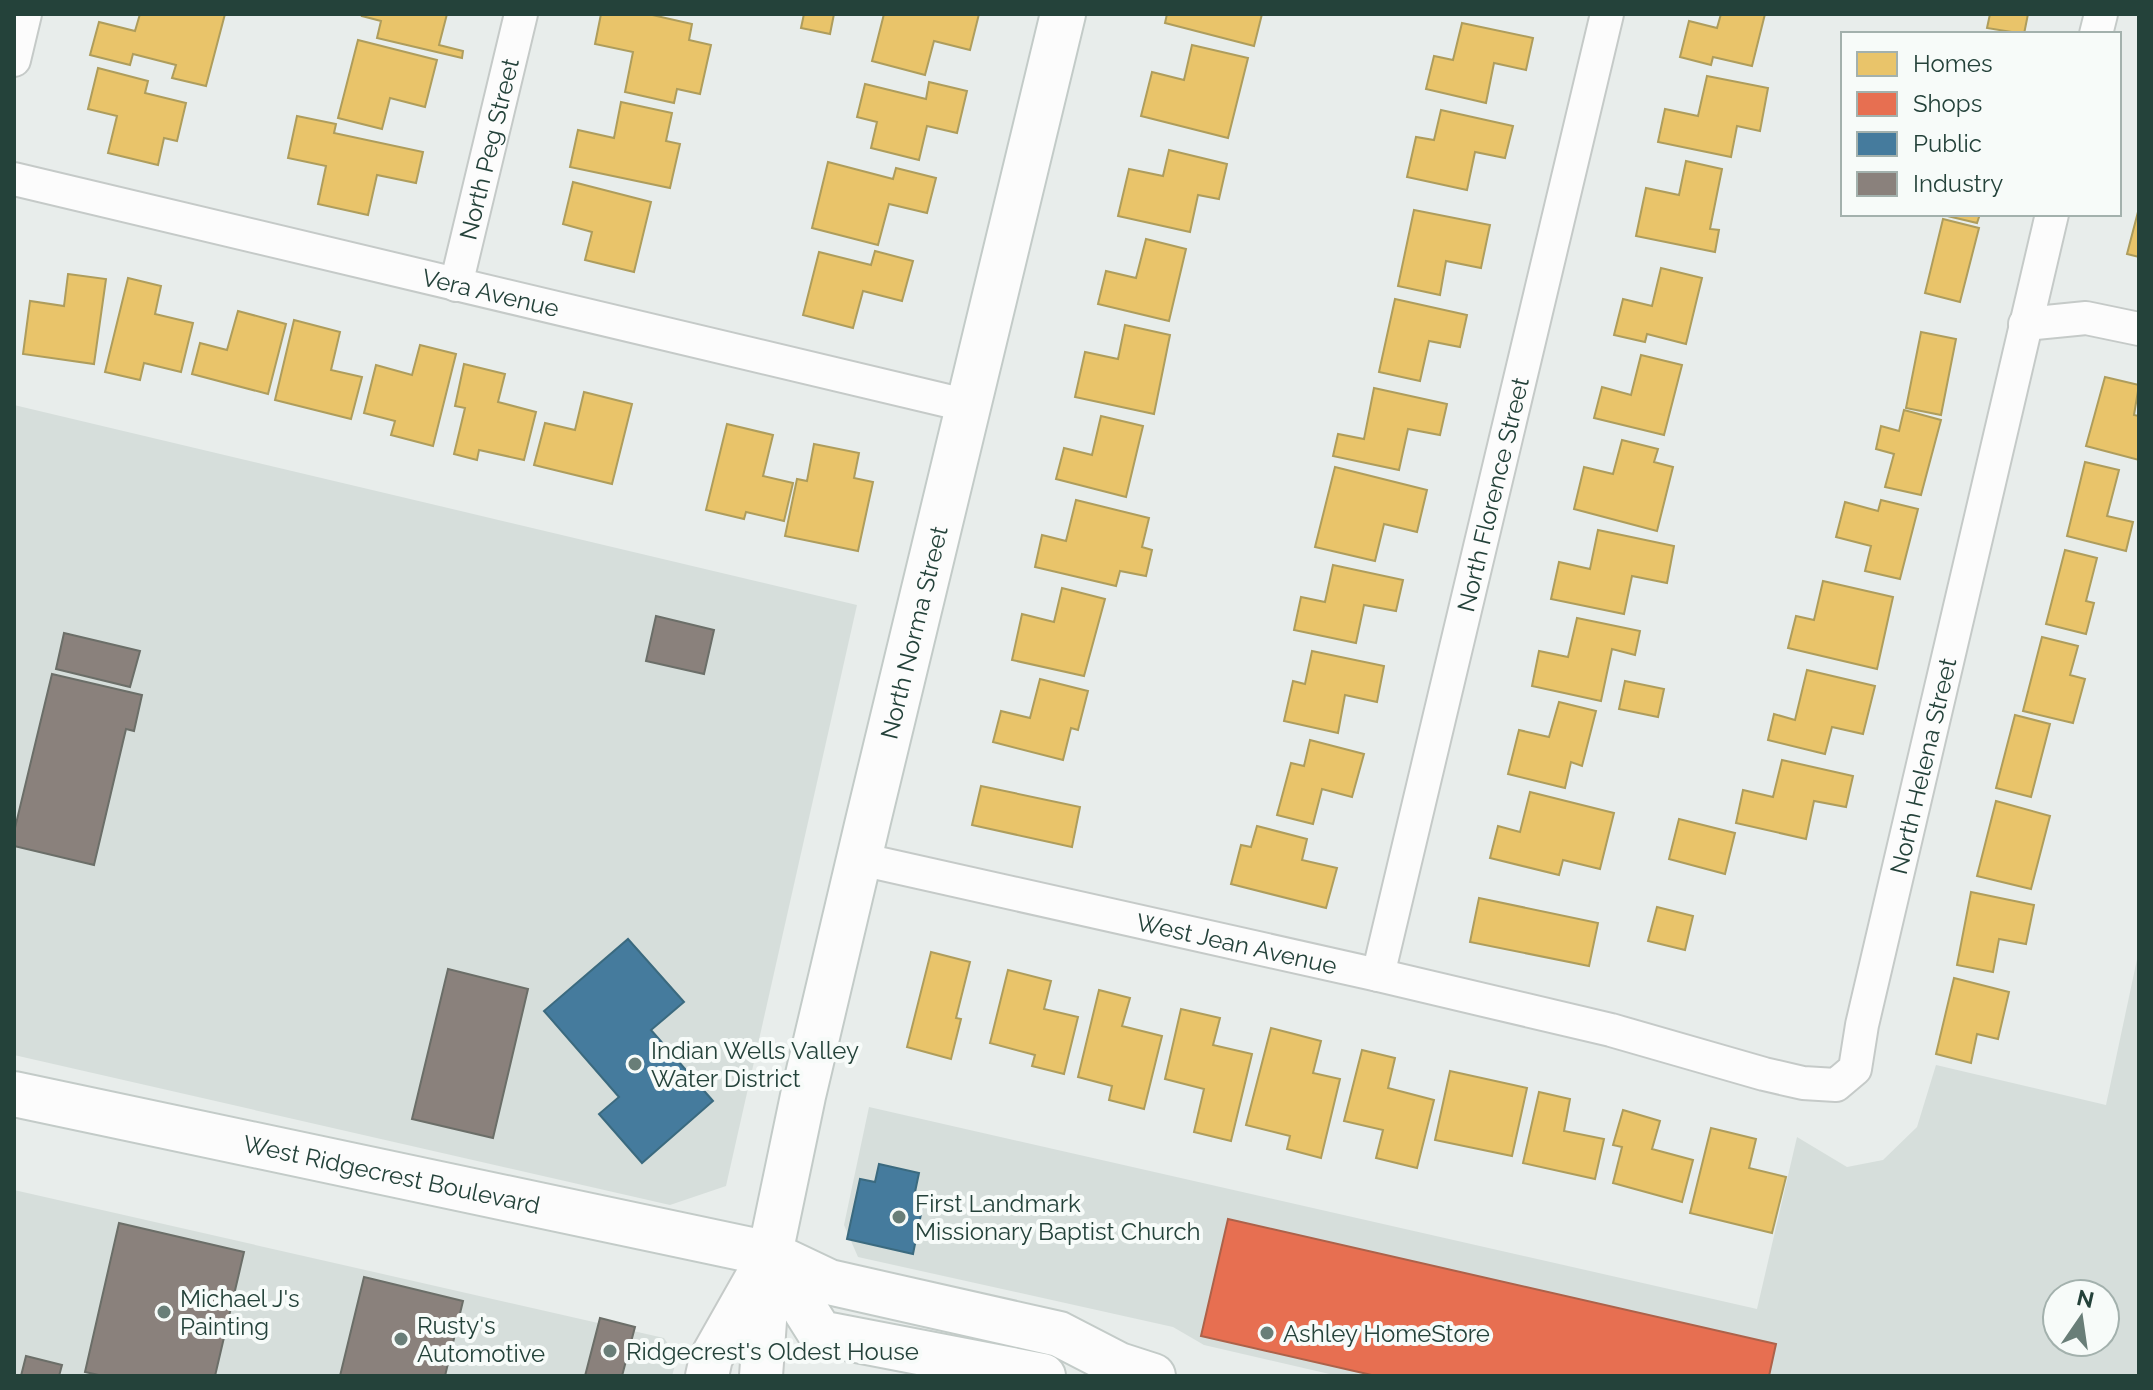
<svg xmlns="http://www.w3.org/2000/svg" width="2153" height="1390" font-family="Raleway,sans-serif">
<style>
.built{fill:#d6dedb;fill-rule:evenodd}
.homes{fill:#e9c46a;stroke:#ae9d5c;stroke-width:2}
.shops{fill:#e76f51;stroke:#ac624a;stroke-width:2}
.public{fill:#457b9d;stroke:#3b6a7f;stroke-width:2}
.industry{fill:#8a817c;stroke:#6b6e68;stroke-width:2}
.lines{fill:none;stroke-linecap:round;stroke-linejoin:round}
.minor-casing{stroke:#c5cac8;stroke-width:36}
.tertiary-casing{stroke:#c5cac8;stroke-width:46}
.secondary-casing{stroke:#c3cbc8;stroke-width:48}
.minor{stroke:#fcfcfc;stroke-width:32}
.tertiary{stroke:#fcfcfc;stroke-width:42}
.secondary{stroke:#fcfcfc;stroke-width:44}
.poi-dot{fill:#697e78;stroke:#f7fbf9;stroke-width:3}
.labels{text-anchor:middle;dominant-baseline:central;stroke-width:8;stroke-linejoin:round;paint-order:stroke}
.street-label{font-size:24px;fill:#24423a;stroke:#f7fbf9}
.poi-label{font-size:24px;fill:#24423a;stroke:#f7fbf9;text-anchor:start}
</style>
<rect width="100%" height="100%" fill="#e8edeb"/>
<g class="built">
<path d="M14,405L857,605L726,1186L670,1205L14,1055Z"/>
<path d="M2139,950V1376H1338L1204,1345L1173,1327L858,1257L844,1225L869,1107L1757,1309L1797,1137L1847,1167L1883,1160L1917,1127L1936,1065L2106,1105ZM2057,1294H2105V1342H2057Z"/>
<path d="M14,1190L664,1338L677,1358L672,1376H14Z"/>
</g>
<g class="homes">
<path d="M140,14H225L206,86L172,78L176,65L133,54L130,65L90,55L99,22L135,31Z"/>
<path d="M363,14H447L439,45L463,51L462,58L377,38L381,21L362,16Z"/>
<path d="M601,14H648L692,24L689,40L711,45L700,94L677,89L674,103L625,92L633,52L595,44Z"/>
<path d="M804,14H834L830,34L801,28Z"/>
<path d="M884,14H979L970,50L934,41L925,75L872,61Z"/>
<path d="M1167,14H1262L1254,46L1165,23Z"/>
<path d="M1721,14H1765L1752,66L1713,57L1711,65L1680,57L1689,21L1717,28Z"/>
<path d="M1990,14H2028L2024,34L1987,28Z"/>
<path d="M1462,23L1533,38L1526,70L1494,63L1486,103L1426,89L1434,56L1453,60Z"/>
<path d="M358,40L437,60L425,107L390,98L382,129L338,118Z"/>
<path d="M1192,45L1248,58L1228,138L1141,116L1152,72L1184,80Z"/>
<path d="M98,68L148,81L145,93L186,103L177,141L164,138L158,165L108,153L117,116L88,109Z"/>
<path d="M1707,76L1768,88L1760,131L1737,126L1731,157L1658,142L1665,109L1698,116Z"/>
<path d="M929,82L967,91L957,133L927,126L919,160L871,148L877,122L857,117L865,84L926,99Z"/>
<path d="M621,102L672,113L666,141L680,144L670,188L570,167L578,130L614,138Z"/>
<path d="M1441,110L1513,126L1505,158L1475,152L1467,190L1407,177L1416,137L1434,140Z"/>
<path d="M297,116L336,124L334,133L423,152L416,183L377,175L368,215L318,204L326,166L288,158Z"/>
<path d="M1169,150L1227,164L1219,199L1198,195L1190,232L1118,216L1129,169L1163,176Z"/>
<path d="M1686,161L1722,169L1710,229L1719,230L1715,252L1636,236L1646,188L1679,195Z"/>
<path d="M828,162L893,179L896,168L936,178L927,213L889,204L878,245L812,228Z"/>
<path d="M573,182L651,202L634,272L585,260L592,232L563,224Z"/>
<path d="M2139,208V257L2127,254Z"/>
<path d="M1414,210L1490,225L1481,268L1446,261L1440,295L1398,286Z"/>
<path d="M1939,214H1980L1977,223Z"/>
<path d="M1943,219L1979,228L1960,302L1925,293Z"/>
<path d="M1146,239L1186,249L1169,321L1098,304L1106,271L1136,278Z"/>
<path d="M875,251L913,261L902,301L863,291L853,328L803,315L819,252L871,265Z"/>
<path d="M1661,268L1702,278L1686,344L1647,334L1645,342L1614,335L1623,299L1652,306Z"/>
<path d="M68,274L106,279L94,364L23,354L30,301L64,306Z"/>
<path d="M128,278L161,286L155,314L193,323L181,372L144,363L140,380L105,372Z"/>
<path d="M1395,299L1467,315L1460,347L1429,341L1420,381L1379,372Z"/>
<path d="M238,311L286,324L268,394L192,374L200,343L227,350Z"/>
<path d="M294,320L340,332L331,370L362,377L351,419L275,400Z"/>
<path d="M1125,325L1170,335L1154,414L1075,397L1085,352L1118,359Z"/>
<path d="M1921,332L1956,339L1941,415L1906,408Z"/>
<path d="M420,345L456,354L433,446L391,435L395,421L364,413L376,365L412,375Z"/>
<path d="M1641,355L1682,365L1664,435L1594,418L1602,387L1631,395Z"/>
<path d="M464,364L505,374L498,402L536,412L524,460L479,450L477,460L454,454L465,408L455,406Z"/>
<path d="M2105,377L2139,385L2134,415L2139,416V460L2086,446Z"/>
<path d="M1374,388L1447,404L1440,435L1408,429L1399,470L1333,456L1338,434L1364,439Z"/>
<path d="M584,392L632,404L612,484L534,465L545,423L575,430Z"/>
<path d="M1904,410L1941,420L1921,495L1885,487L1894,454L1876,449L1881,426L1899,431Z"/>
<path d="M1101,416L1143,426L1126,497L1056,479L1064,448L1092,455Z"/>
<path d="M727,424L773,435L763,476L793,483L784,521L746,512L744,519L706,510Z"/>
<path d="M1622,440L1658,449L1654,462L1673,467L1657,531L1574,509L1584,467L1613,474Z"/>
<path d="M814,444L859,453L854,478L873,482L858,551L785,536L797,479L807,481Z"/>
<path d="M2085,462L2119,470L2107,516L2133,522L2126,551L2067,536Z"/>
<path d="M1335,467L1427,490L1417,532L1384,524L1375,561L1315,547Z"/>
<path d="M1076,500L1149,518L1142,547L1152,550L1146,576L1120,571L1116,586L1035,567L1042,535L1066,541Z"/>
<path d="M1881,500L1918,509L1900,579L1865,571L1871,546L1836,537L1845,502L1878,511Z"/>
<path d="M1598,530L1674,546L1667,583L1632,576L1624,614L1551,599L1559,562L1590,569Z"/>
<path d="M2065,550L2097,558L2086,601L2094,603L2086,634L2046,624Z"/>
<path d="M1333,565L1403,580L1396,611L1364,605L1356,643L1294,630L1301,597L1325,602Z"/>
<path d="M1823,581L1893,597L1877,669L1788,648L1796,616L1814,620Z"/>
<path d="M1062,588L1105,599L1084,676L1012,660L1022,614L1054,622Z"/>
<path d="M1577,618L1640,631L1635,655L1612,649L1601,701L1532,686L1539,651L1568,657Z"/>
<path d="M2042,637L2078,646L2070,675L2085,679L2073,723L2023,711Z"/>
<path d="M1312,651L1384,666L1377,702L1345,695L1338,733L1284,721L1293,681L1305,684Z"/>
<path d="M1807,670L1875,686L1863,734L1832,727L1825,754L1768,740L1774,714L1795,720Z"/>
<path d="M1040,679L1088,691L1078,730L1071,728L1063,760L993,742L1001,711L1030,718Z"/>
<path d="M1625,681L1664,689L1658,717L1619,709Z"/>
<path d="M1559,702L1596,711L1582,766L1571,762L1565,788L1508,774L1519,730L1549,737Z"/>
<path d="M2015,715L2050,724L2031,797L1996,788Z"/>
<path d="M1310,740L1364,754L1352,797L1322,789L1313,824L1277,815L1291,763L1304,766Z"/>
<path d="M1782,760L1853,776L1846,807L1814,801L1806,839L1736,823L1743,790L1773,797Z"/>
<path d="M981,786L1080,807L1072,847L972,825Z"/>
<path d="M1530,792L1614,813L1600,869L1563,860L1559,875L1490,858L1498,826L1520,832Z"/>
<path d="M1996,801L2050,816L2031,889L1977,876Z"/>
<path d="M1679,819L1735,833L1725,874L1669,859Z"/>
<path d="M1257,826L1307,839L1302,860L1337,868L1326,908L1231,884L1241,845L1251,847Z"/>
<path d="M1971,892L2034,905L2026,944L1999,939L1993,972L1957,965Z"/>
<path d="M1479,898L1598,923L1589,966L1470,942Z"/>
<path d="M1657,907L1693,916L1685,950L1648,941Z"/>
<path d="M931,952L970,962L956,1018L961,1019L951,1059L907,1047Z"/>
<path d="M1008,970L1051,981L1044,1009L1078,1017L1064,1074L1032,1066L1035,1055L990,1043Z"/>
<path d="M1954,978L2009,992L1998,1039L1977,1034L1971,1063L1936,1054Z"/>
<path d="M1099,990L1130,998L1122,1026L1162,1036L1144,1109L1109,1100L1112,1086L1078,1077Z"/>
<path d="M1181,1009L1220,1018L1213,1045L1252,1054L1231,1141L1194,1132L1204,1089L1165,1079Z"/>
<path d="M1271,1028L1321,1041L1313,1073L1340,1079L1321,1158L1287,1149L1290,1136L1246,1125Z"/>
<path d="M1362,1050L1395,1058L1388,1088L1434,1100L1417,1168L1376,1158L1383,1130L1344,1121Z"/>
<path d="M1450,1071L1527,1088L1512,1156L1435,1140Z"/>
<path d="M1539,1092L1570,1099L1564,1131L1604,1139L1595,1179L1523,1163Z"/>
<path d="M1623,1110L1660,1121L1652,1149L1693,1160L1682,1202L1613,1183L1622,1147L1613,1145Z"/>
<path d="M1711,1128L1756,1139L1749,1168L1786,1177L1772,1233L1690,1213Z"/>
</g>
<path class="shops" d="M1228,1219L1776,1344L1769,1376H1376L1201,1336Z"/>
<g class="public">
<path d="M628,939L684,1002L651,1030L713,1101L642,1163L599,1114L619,1097L544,1011Z"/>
<path d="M879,1164L919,1173L915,1192L925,1194L913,1254L847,1239L860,1179L875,1182Z"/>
</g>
<g class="industry">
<path d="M656,616L714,630L704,674L646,661Z"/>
<path d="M64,633L140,651L130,687L56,669Z"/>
<path d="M52,674L142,695L134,731L126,729L94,865L14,846V832Z"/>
<path d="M448,969L528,989L493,1138L412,1119Z"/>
<path d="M119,1223L244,1252L215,1376H103L85,1372Z"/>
<path d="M364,1277L463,1301L445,1376H340Z"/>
<path d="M600,1318L635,1327L622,1376H585Z"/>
<path d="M26,1356L62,1365L59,1376H21Z"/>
</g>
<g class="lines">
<defs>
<g id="minor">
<path d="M2096,34L2101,14"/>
<path d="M14,60L25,14"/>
<path id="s1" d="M14,179L969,406"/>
<path id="s2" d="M456,285L521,14"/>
<path d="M2025,324L2086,318L2139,329"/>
<path id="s3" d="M860,859L1378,975L1611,1030L1764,1074L1803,1083L1836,1085L1855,1069L1862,1025L2052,214"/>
<path id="s4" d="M1378,975L1607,14"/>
</g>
<g id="tertiary">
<path d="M707,1376L711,1358L770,1254"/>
<path d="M761,1376L769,1266"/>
</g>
<g id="secondary">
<path id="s5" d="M14,1094L770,1254L829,1282L1059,1334L1119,1365L1153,1376"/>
<path id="s6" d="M770,1254L803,1096L868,821L1063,14"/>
<path d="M770,1254L820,1333L1043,1376"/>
</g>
</defs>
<use href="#minor" class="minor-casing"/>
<use href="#tertiary" class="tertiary-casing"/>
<use href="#secondary" class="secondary-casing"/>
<use href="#minor" class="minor"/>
<use href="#tertiary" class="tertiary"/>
<use href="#secondary" class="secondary"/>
</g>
<g class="poi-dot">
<circle cx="635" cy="1064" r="8"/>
<circle cx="899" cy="1217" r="8"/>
<circle cx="164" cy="1312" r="8"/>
<circle cx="1267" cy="1333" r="8"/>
<circle cx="401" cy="1339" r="8"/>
<circle cx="610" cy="1351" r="8"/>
</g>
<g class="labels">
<g class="street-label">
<text stroke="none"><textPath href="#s2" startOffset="140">North Peg Street</textPath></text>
<text stroke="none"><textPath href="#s1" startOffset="490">Vera Avenue</textPath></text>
<text stroke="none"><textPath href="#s4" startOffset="494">North Florence Street</textPath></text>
<text stroke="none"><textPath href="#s6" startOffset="638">North Norma Street</textPath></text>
<text stroke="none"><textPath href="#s3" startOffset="1338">North Helena Street</textPath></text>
<text stroke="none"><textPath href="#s3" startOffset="386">West Jean Avenue</textPath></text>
<text stroke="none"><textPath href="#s5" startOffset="386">West Ridgecrest Boulevard</textPath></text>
</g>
<g class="poi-label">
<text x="651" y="1050">Indian Wells Valley<tspan x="651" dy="28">Water District</tspan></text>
<text x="915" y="1203">First Landmark<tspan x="915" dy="28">Missionary Baptist Church</tspan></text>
<text x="180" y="1298">Michael J's<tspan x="180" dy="28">Painting</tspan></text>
<text x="417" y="1325">Rusty's<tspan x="417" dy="28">Automotive</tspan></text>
<text x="1283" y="1333">Ashley HomeStore</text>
<text x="626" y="1351">Ridgecrest's Oldest House</text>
</g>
</g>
<rect width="2153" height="1390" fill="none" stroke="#24423a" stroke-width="32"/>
<rect x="1841" y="32" width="280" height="184" fill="#f7fbf9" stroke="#a3b1ad" stroke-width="2"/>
<rect x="1857" y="52" width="40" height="24" fill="#e9c46a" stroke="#a3b1ad" stroke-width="2"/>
<text x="1913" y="72" font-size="24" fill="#24423a">Homes</text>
<rect x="1857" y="92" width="40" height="24" fill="#e76f51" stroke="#a3b1ad" stroke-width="2"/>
<text x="1913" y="112" font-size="24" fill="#24423a">Shops</text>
<rect x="1857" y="132" width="40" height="24" fill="#457b9d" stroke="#a3b1ad" stroke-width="2"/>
<text x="1913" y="152" font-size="24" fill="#24423a">Public</text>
<rect x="1857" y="172" width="40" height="24" fill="#8a817c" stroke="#a3b1ad" stroke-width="2"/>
<text x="1913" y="192" font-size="24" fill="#24423a">Industry</text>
<g transform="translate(2081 1318) rotate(13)"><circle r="38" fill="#f7fbf9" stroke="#a3b1ad" stroke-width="2"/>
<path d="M0-6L14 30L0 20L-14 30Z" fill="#697e78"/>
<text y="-12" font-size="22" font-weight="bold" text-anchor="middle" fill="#24423a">N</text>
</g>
</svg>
